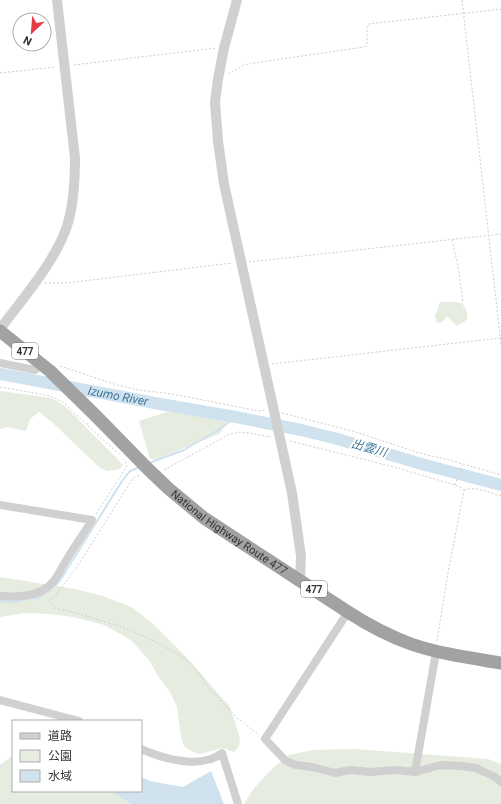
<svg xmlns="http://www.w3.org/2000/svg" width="501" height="804" font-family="Roboto,'Noto Sans JP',sans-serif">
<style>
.green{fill:#e6ecdf}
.water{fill:#cfe2ee}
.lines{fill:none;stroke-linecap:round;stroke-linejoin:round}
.stream{stroke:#cfe2ee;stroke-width:2}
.river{stroke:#cfe2ee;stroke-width:12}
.path{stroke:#cdcdcd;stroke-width:1;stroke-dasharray:2 2;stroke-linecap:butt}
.minor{stroke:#d0d0d0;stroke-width:8}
.tertiary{stroke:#d0d0d0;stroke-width:10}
.trunk{stroke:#a2a2a2;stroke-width:13}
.labels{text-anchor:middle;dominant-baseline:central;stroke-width:4;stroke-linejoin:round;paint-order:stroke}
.shield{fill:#fff;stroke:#707070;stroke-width:1}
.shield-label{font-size:10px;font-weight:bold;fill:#333}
.street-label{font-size:11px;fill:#333;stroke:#fff}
.water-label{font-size:12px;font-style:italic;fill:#3f7597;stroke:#fff}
</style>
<rect width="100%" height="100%" fill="#fff"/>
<g class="green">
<path d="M440,302H455L462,303C469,314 471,320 457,326L447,316L442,322L437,323L435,316Z"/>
<path d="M0,391L52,398L66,407L123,465L120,469L107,471L99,467L51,421L39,412L30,419L26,431L7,427L0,429Z"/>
<path d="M167,412L182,413L229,421L219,434L157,459H150L139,421Z"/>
<path d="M0,577L75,589L103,596L131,607L152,623L187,658L230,707L240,738L239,746L234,752L223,748L199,754L189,750L184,746L181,736L177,707L170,692L158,676L149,660L131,640L104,625L74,617L50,614L25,613L0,617Z"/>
<path d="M355,749L488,759L501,764V804H244L255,787L271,770L289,755L313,750Z"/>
<path d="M13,755V791H141L152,804H0V765Z"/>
</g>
<path class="water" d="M211,771L224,804H132L114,793L113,791H141V777L150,781L183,787Z"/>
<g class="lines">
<g class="stream">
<path d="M149,463L184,450L218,430L236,417"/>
<path d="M55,586L61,579L122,481L130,471L140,467"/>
<path d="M0,601L12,602L40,597L50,590"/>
</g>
<path class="river" id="s1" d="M0,374L160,404L236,417L301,430L334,438L425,465L501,485"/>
<g class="path">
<path d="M462,0L501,344"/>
<path d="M74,65L216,48"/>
<path d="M0,73L55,67"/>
<path d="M228,74L244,65L254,63L364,47L366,46L367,44V29L369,24L501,9"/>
<path d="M452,240L458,266L463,303"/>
<path d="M249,262L501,234"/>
<path d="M45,283H66L232,263"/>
<path d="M272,364L500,338"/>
<path d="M60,366L117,385L139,390L172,394L259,411L266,410"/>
<path d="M0,387L51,396L64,403L86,424"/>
<path d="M282,413L356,432L419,453L449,460L501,475"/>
<path d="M88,423L87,425L119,454"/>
<path d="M290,441L394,467L455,485L462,488L464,490"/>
<path d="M164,470L228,435L238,432L249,433L271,437"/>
<path d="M139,476H136L133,478L79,564L58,592L49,601L55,608L73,612L125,628L158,643L181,656L194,667L209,688L237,718L259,735"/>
<path d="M455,485L462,465"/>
<path d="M464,490C475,486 490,493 501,496"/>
<path d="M96,514L127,466L124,459"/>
<path d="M437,641L448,572L464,491"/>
</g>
<g class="minor">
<path d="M0,363L35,370L42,365"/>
<path d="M0,505L92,520C84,533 75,546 67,559C60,570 55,584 43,590C29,597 15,597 0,596"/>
<path d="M348,612L265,739L286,761L296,765L312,767L335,773L350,770L370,772L396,770L415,772L441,765L461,766L476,768L495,777L501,782"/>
<path d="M0,700L79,721"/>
<path d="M141,749C162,758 189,766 211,759C215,758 219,755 222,753L238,804"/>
<path d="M415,772L435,658L436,651"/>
</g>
<g class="tertiary">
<path d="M237,0L224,48L218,79L215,102L218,141L224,184L292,493L301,556L300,580"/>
<path d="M0,329C23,298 55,262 67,226C74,204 75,181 75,158L57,0"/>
</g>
<path class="trunk" id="s2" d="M0,331L50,371L95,415L149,470L169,489L204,518L348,612C368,625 389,636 411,644C440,654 471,658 501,663"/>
</g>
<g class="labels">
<g class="shield">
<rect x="12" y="343" width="26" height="16" rx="3"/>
<rect x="301" y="581" width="26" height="16" rx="3"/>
</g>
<g class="shield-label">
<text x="25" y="351">477</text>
<text x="314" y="589">477</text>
</g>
<g class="street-label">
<text stroke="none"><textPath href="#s2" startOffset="306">National Highway Route 477</textPath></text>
</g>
<g class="water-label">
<text stroke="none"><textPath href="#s1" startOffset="120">Izumo River</textPath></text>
<text transform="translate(369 448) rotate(16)">出雲川</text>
</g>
</g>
<rect x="12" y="720" width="130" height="72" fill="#ffffff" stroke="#adadad"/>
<rect x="20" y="733" width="20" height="6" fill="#d0d0d0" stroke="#adadad"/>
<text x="48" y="740" font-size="12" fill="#333333">道路</text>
<rect x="20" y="750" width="20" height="12" fill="#e6ecdf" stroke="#adadad"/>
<text x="48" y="760" font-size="12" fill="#333333">公園</text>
<rect x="20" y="770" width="20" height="12" fill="#cfe2ee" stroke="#adadad"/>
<text x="48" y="780" font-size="12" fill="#333333">水域</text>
<g transform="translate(32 32) rotate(206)"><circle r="19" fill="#ffffff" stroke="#adadad"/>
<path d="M0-3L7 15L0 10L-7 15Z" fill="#e63946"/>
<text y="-6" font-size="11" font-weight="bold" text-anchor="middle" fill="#333333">N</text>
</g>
</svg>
